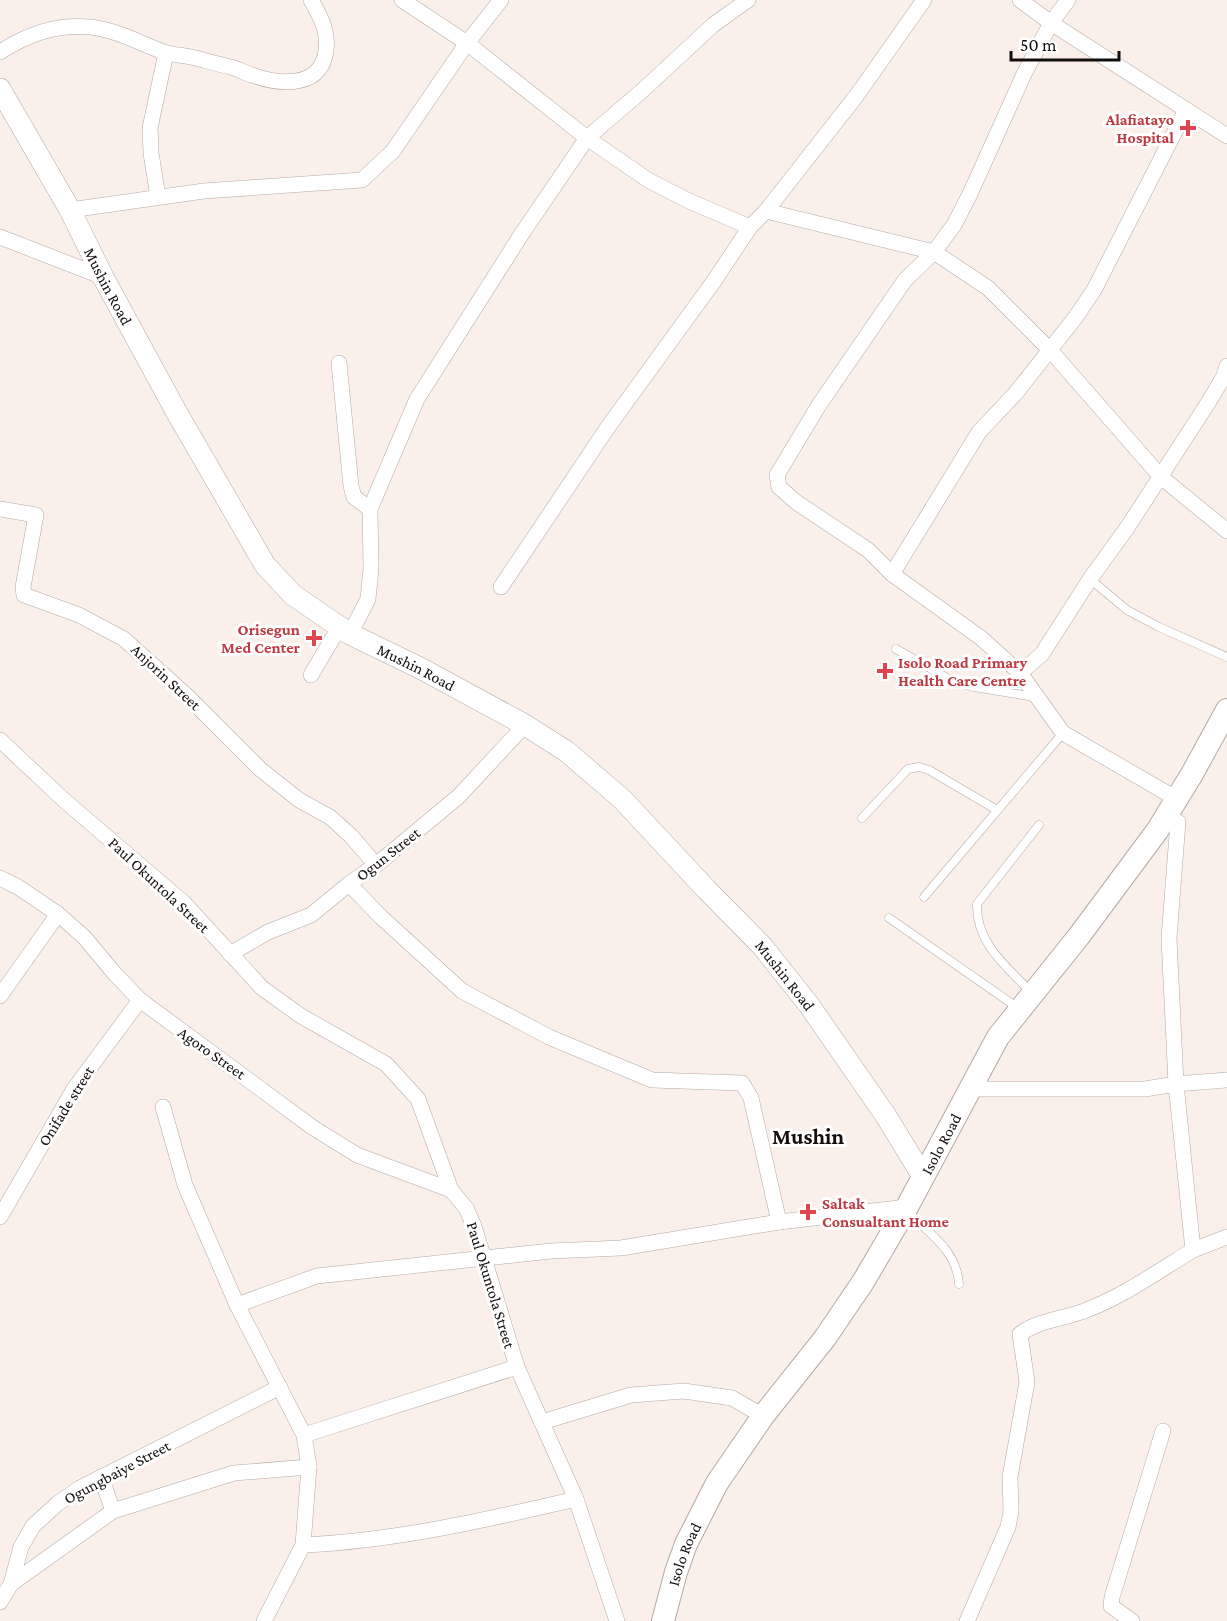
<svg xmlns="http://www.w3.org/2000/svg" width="1227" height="1621" font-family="'Crimson Pro',serif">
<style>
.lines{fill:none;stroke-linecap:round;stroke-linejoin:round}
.service-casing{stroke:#b3a9a3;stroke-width:9}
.minor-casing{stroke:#b3a9a3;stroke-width:16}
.secondary-casing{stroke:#b3a9a3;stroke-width:22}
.primary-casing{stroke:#b3a9a3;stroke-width:24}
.service{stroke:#fff;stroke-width:8}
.minor{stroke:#fff;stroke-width:15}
.secondary{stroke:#fff;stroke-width:21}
.primary{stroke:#fff;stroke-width:22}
.health-dot{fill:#e0444e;stroke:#fff;stroke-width:2}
.labels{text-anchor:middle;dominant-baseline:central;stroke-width:6;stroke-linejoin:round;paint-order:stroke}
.health-label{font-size:16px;font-weight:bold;fill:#be3a42;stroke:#fff;text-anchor:end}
.street-label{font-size:16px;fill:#120e0c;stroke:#fff}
.district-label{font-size:22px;font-weight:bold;fill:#120e0c;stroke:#fff}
</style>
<rect width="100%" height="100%" fill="#fbf0e9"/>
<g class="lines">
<defs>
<g id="service">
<path d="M1090,579L1127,610L1159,627L1227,657"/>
<path d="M896,649L954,682L974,687L1035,697"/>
<path d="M862,818L908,769L919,767L929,770L997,810"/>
<path d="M924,897L1063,733"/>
<path d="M889,918L1018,1008"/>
<path d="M1032,993C1007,967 976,944 977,904L1039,825"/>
<path d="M913,1217C934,1237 957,1253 959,1284"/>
</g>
<g id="minor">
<path d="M402,0L467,43L587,138L648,180L689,201L750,227"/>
<path d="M1020,0L1051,23L1227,136"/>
<path d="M1068,0L1051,23L1024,74L970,194L954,225L934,252L905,280L819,405L777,475L779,487L796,502L868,550L892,574L981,638L1020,673L1063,733L1177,799"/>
<path d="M0,52C28,34 56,24 90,27C117,30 139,43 164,52C172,55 182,55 191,57C204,60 217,64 231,67C238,69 245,73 252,75C277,84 317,89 325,56C330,34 322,19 311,0"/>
<path d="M158,197L151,153L150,128L166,53"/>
<path d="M70,210L204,191L362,180L393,151L467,43L501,0"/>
<path d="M766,211L934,252L988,288L1050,350L1161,477L1227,531"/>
<path d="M0,237L103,277"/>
<path d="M339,363L351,486L354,497L370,509"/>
<path d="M0,509L36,515L23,587L24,595L79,615L124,639L187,696L260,769L299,800L330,817L351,836L376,865"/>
<path d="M892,574L979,432L1015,394L1075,318L1094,290L1186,110"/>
<path d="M501,587L608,427L714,281L750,227L766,211L857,95L924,0"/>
<path d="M350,634L368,599L371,569L370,509L417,399L521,235L587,138L643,90L713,25L748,0"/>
<path d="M1020,673L1042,654L1090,579L1127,528L1208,403L1224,376L1227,366"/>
<path d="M311,675L334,636L343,629"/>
<path d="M0,740L65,801L184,903L262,988L301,1016L386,1064L418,1099L451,1190L466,1208L474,1226L517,1367L576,1499L617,1621"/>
<path d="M0,878L18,887L58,914L84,937L115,974L140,1000L312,1127L357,1155L451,1190"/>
<path d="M349,884L381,917L462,991L549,1037L652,1080L742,1083L751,1098L779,1222"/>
<path d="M230,954L268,932L311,915L349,884L376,865L459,796L525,725"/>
<path d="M0,996L58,914"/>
<path d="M979,1089H1145L1176,1084L1227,1080"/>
<path d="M163,1107L185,1185L237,1305L304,1435L309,1467L303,1545L264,1621"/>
<path d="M0,1217L74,1089L140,1000"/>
<path d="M1193,1250L1227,1237"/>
<path d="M237,1305L317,1276L551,1251L621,1248L779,1222L907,1207"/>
<path d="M542,1422L631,1395L684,1391L732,1398L763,1416"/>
<path d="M304,1435L517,1367"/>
<path d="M101,1477L113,1511"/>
<path d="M303,1545C395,1541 486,1520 576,1499"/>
<path d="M11,1584L113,1511L234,1473L309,1467"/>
<path d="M0,1602L11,1584L21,1547L33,1526L57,1504L80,1488L280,1387"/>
<path d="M967,1621L1008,1527L1011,1512L1010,1477L1027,1382L1020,1334C1040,1319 1067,1319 1089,1309C1125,1295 1160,1270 1193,1250L1176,1084L1169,938L1178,822"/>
<path d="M1132,1621L1111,1606L1112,1597L1163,1431"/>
</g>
<g id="secondary">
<path id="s1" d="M0,89L70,210L103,277L177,413L265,565L293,595L350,634L422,669L525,725L566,751L622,799L707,890L763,947L809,1005L886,1116L922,1175"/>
</g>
<g id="primary">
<path id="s2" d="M663,1621L676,1572L686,1544L717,1483L763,1416L825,1338L863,1282L907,1207L998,1037L1079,936L1157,831L1192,774L1227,710"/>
</g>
</defs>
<use href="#service" class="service-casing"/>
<use href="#minor" class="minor-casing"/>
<use href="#secondary" class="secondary-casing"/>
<use href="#primary" class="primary-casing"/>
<use href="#service" class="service"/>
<use href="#minor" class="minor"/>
<use href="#secondary" class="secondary"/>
<use href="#primary" class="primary"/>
</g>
<g class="health-dot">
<path d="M1185 119h6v6h6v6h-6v6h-6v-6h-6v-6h6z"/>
<path d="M311 629h6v6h6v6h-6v6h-6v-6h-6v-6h6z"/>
<path d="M882 662h6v6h6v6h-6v6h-6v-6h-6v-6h6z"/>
<path d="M805 1203h6v6h6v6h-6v6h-6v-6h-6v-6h6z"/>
</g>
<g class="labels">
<g class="health-label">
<text x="1174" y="119">Alafiatayo<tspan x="1174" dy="18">Hospital</tspan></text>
<text x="300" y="629">Orisegun<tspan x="300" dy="18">Med Center</tspan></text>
<text x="898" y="662" text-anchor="start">Isolo Road Primary<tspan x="898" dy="18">Health Care Centre</tspan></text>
<text x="822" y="1203" text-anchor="start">Saltak<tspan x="822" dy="18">Consualtant Home</tspan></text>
</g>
<g class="street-label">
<text stroke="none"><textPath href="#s1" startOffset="225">Mushin Road</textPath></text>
<text stroke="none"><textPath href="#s1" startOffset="729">Mushin Road</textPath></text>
<text transform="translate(166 677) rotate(43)">Anjorin Street</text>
<text transform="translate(388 854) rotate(-38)">Ogun Street</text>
<text transform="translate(159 885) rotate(43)">Paul Okuntola Street</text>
<text stroke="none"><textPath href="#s1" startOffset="1215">Mushin Road</textPath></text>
<text transform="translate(212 1053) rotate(35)">Agoro Street</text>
<text transform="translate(66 1106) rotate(-58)">Onifade street</text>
<text stroke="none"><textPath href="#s2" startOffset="556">Isolo Road</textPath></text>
<text transform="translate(491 1285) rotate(73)">Paul Okuntola Street</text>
<text transform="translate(117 1472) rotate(-28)">Ogungbaiye Street</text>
<text stroke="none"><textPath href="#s2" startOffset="70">Isolo Road</textPath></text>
</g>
<g class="district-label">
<text x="808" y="1136">Mushin</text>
</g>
</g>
<path d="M1011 51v9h108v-9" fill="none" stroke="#120e0c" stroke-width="3"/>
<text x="1020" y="51" font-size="18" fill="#120e0c" stroke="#ffffff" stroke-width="4.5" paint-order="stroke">50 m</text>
</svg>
